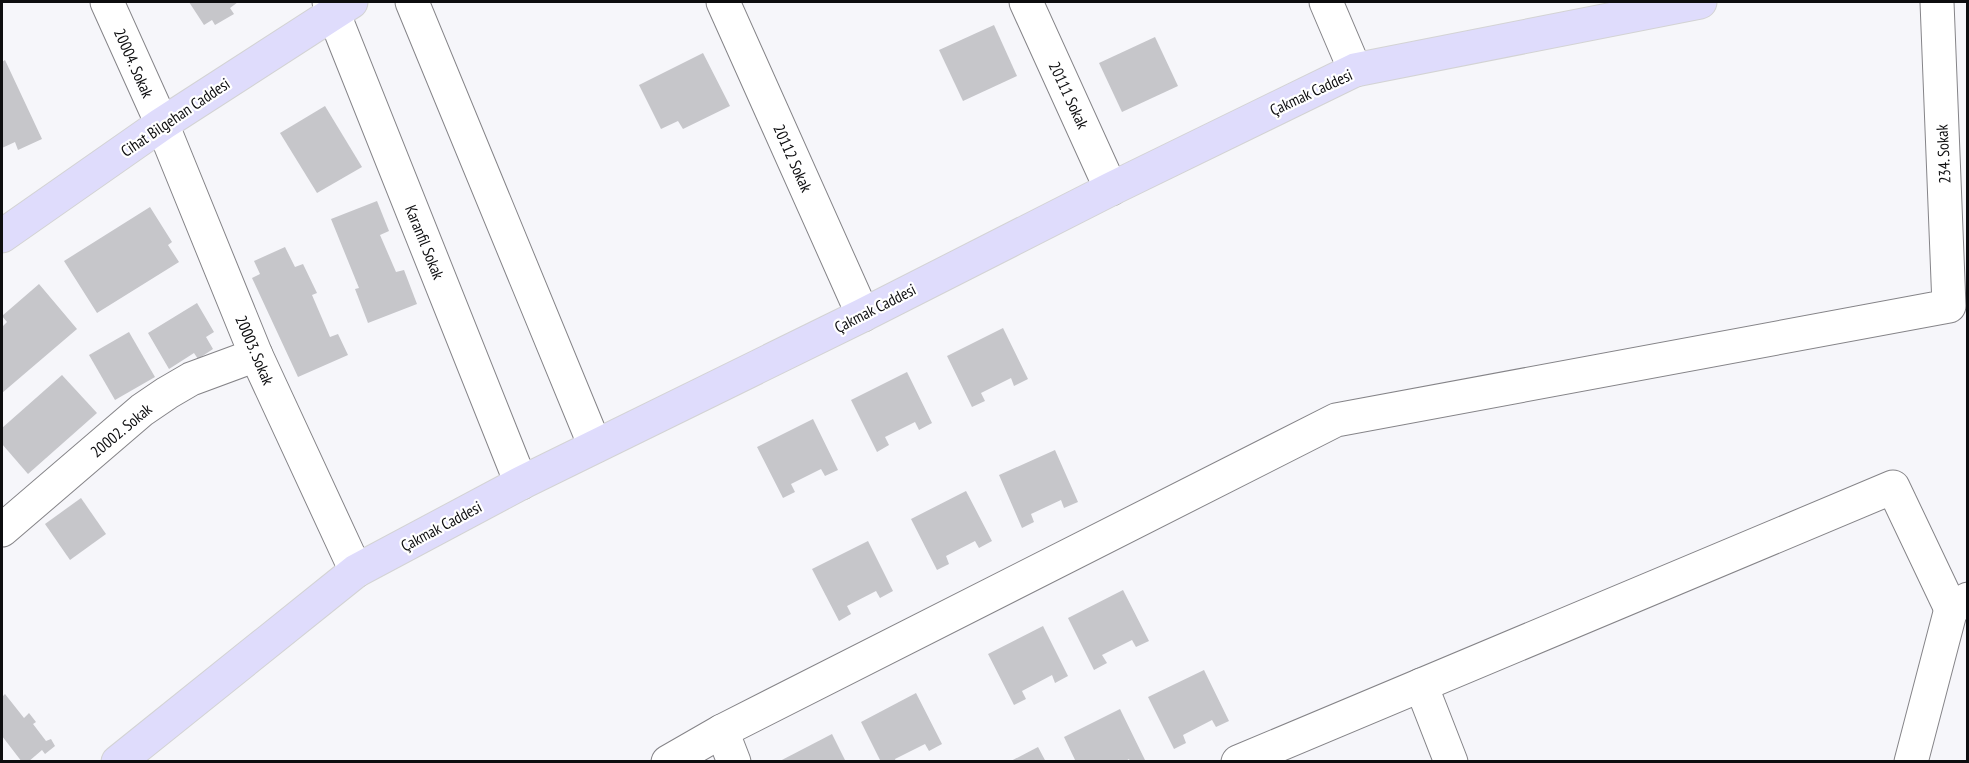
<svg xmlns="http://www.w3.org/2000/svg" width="1969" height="763" font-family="'PT Sans Narrow',sans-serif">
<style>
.building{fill:#c6c6ca}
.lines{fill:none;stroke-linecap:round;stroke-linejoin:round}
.minor-casing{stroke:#858488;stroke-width:35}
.major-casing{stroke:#d3d3d4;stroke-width:35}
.minor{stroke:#fff;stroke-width:33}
.major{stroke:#dfdcfc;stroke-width:33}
.labels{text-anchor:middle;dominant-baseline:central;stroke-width:4.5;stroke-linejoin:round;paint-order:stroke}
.street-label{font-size:16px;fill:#0d0d0f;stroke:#fff}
</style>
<rect width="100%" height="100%" fill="#f6f6fa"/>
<g class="building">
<path d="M189,2H238L230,8L234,14L215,25L212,20L204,25Z"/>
<path d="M994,25L1017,76L963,101L939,50Z"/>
<path d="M1155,37L1178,86L1122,112L1099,63Z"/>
<path d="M703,53L730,106L683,129L678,121L661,129L639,85Z"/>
<path d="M5,60L42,139L18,150L15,142L2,148V62Z"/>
<path d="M325,106L362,167L317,193L280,133Z"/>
<path d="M377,201L389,231L380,235L396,272L404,270L417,304L368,323L355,289L359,288L331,219Z"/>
<path d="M150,207L172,242L168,245L179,262L97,313L64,261Z"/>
<path d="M285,247L295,267L303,264L317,293L312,295L330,337L338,334L348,355L298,377L252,278L260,274L254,261Z"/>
<path d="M39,284L77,329L2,393V327L7,322L2,316Z"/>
<path d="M197,303L214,332L206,337L213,349L198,359L194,353L169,369L148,333Z"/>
<path d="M1003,328L1028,379L1014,386L1011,378L981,393L985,401L972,407L947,356Z"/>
<path d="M129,332L155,377L115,400L89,355Z"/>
<path d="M907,372L932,423L919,430L915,422L885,437L889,445L877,452L851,400Z"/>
<path d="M62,375L97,413L28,474L2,444V428Z"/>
<path d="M813,419L838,470L825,476L821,469L791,484L795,492L783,498L757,447Z"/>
<path d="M1055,450L1078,502L1064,508L1061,500L1031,514L1034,522L1022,528L999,475Z"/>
<path d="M966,491L992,541L979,548L975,541L946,556L949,564L937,570L911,519Z"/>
<path d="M81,498L106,534L70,560L45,524Z"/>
<path d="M868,541L893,591L880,598L876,591L847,606L851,614L839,621L812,569Z"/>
<path d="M1123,590L1149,641L1136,647L1132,640L1102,655L1107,663L1094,670L1068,618Z"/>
<path d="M1043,626L1068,676L1055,683L1052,675L1022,691L1026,699L1014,705L988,654Z"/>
<path d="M1204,670L1229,721L1216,727L1212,720L1183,735L1186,743L1174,749L1148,697Z"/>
<path d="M916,693L942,744L929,751L925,744L895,759L896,762H881L861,722Z"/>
<path d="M5,694L24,718L29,713L36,722L33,724L46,741L51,739L55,746L45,754L42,750L28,762H22L2,736V697Z"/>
<path d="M1120,709L1145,760L1142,762H1130L1129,759L1124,762H1076L1064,737Z"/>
<path d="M832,734L846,762H778Z"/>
<path d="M1038,747L1046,762H1009Z"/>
</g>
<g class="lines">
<defs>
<g id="minor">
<path d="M107,2L162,124L256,355L356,571"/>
<path d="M329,2L521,483"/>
<path d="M412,2L595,446"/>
<path d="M723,2L863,315"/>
<path d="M1026,2L1111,189"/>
<path d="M1326,2L1355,70"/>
<path d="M2,530L142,410L167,393L191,379L256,355"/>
<path d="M1421,685L1451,762"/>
<path d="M722,731L734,762"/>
<path d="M668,762L722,731L1336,420L1949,306L1937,2"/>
<path d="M1238,762L1893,487L1951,609"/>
<path d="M1911,762L1951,609L1968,599"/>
</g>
<g id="major">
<path d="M2,236L162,124L351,2"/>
<path d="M118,762L356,571L521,483L863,315L1111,189L1355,70L1700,2"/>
</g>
</defs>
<use href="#minor" class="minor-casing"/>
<use href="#major" class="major-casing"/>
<use href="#minor" class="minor"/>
<use href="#major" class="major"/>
</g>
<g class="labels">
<g class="street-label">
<text transform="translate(134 63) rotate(66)">20004. Sokak</text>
<text transform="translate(1311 92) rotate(-25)">Çakmak Caddesi</text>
<text transform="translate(1069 95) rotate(65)">20111 Sokak</text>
<text transform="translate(175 117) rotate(-34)">Cihat Bilgehan Caddesi</text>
<text transform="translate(1943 154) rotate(-93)">234. Sokak</text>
<text transform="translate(793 158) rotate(66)">20112 Sokak</text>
<text transform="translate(425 242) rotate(68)">Karanfil Sokak</text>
<text transform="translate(875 308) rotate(-27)">Çakmak Caddesi</text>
<text transform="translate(255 350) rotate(67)">20003. Sokak</text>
<text transform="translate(121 430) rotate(-40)">20002. Sokak</text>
<text transform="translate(441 526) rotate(-28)">Çakmak Caddesi</text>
</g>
</g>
<rect width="1969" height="763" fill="none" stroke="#0d0d0f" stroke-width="6"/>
</svg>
